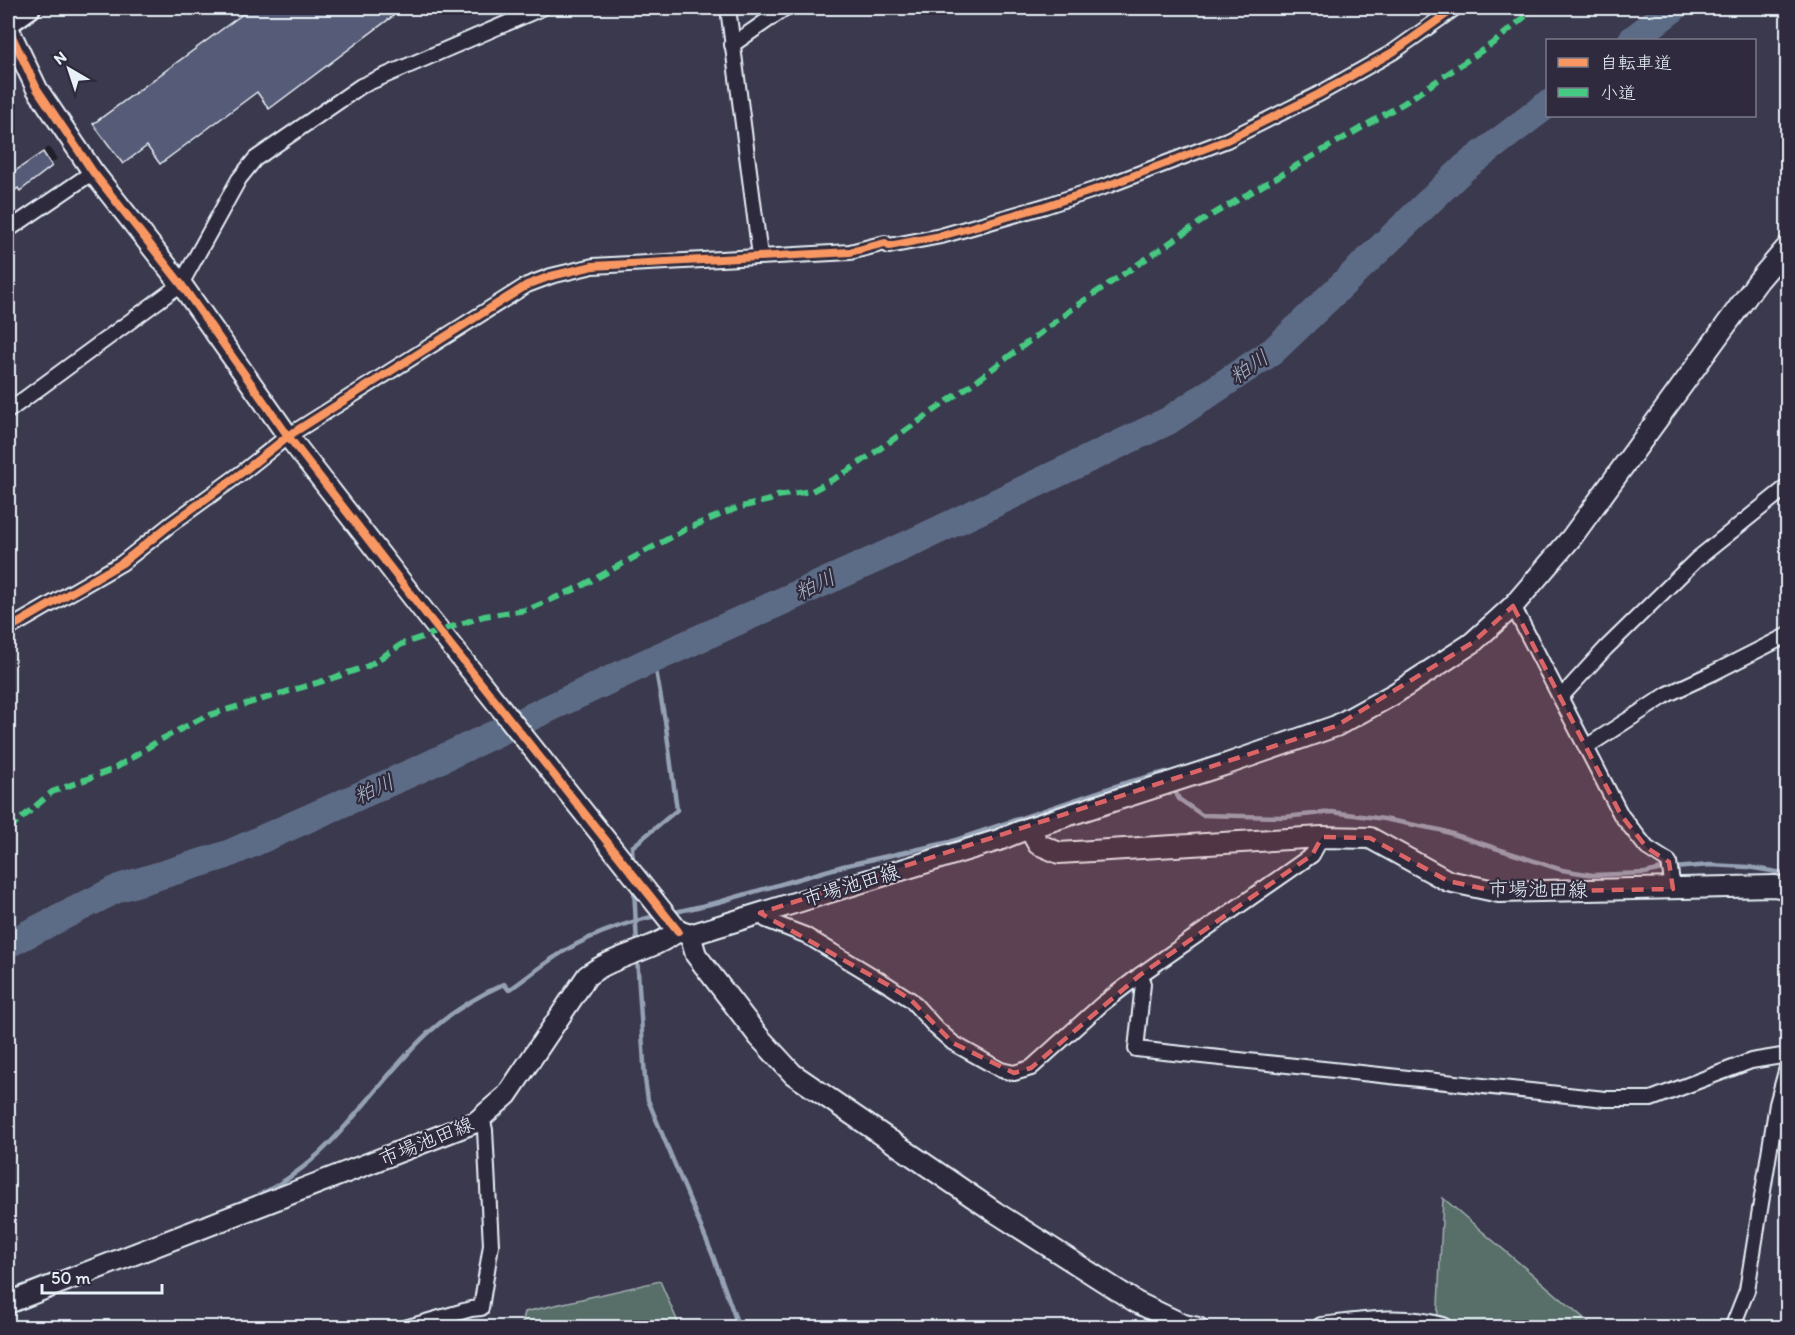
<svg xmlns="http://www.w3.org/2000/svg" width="1795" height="1335" font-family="Itim,'Klee One',sans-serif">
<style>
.green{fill:#596e68;stroke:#a0b0b0;stroke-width:1.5}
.shadow{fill:#0007}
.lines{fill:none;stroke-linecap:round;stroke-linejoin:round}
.stream{stroke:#95a1b4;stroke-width:4.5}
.river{stroke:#5d6c86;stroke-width:28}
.building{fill:#565b77;stroke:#e8f1f8;stroke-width:1.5}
.street-casing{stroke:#e8f1f8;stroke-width:18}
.secondary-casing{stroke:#e8f1f8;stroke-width:24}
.primary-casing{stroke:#e8f1f8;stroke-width:26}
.street{stroke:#2f2a3d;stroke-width:14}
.secondary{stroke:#2f2a3d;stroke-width:20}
.primary{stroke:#2f2a3d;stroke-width:21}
.quiet{stroke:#46c982;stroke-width:6;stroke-dasharray:12 6;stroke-linecap:butt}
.cycleway-casing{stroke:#2f2a3d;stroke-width:11}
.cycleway{stroke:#f99763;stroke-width:8}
.marked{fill:#db6466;fill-opacity:0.2;stroke:#db6466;stroke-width:4.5;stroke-dasharray:12 8;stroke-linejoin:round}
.labels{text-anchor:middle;stroke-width:4.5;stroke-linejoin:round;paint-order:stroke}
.street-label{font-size:20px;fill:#e8f1f8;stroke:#2f2a3d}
.water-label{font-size:21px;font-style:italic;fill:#a9b5c5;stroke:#2f2a3d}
</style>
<rect width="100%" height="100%" fill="#3b394e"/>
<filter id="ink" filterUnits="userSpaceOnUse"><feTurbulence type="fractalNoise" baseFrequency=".0167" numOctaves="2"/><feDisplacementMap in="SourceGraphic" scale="12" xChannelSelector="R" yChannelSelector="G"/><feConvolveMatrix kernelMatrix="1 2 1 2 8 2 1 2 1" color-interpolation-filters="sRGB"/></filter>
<g filter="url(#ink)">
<g class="green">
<polygon points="1443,1198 1592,1325 1600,1327 1437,1328"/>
<polygon points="660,1281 680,1327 521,1327 525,1312"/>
</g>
<g class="shadow">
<polygon points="203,8 225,8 207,13"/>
<polygon points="251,8 396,8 398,9 392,15 257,90 147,144 101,119"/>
<polygon points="49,147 57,159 8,194 8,176"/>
</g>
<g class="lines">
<g class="stream">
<polyline points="1173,787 1179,799 1202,815 1284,817 1332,812 1384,819 1440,830 1562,870 1593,875 1645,873 1662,869 1710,865 1748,867 1788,874"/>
<polyline points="633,864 632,847 677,810 666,727 654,659"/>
<polyline points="634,888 637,945"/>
<polyline points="671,913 719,902 843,866 950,842 1125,783 1166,772 1168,776"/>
<polyline points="637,956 645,1079 648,1100 713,1256 739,1328"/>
<path d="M251,1199c83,-37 114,-106 176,-165 22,-20 50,-38 77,-50l5,6c16,-11 30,-23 46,-33 31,-21 69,-34 105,-42"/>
<polyline points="8,1292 81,1264"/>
</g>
<g class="river">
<polyline points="1632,40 1674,8"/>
<polyline points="8,944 119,888 226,855 422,768 654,659 909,544 1168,421 1273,351 1464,168 1548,104"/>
</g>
</g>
<g class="building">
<polygon points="251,8 387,8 393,16 269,109 257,92 160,164 147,146 123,164 93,124"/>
<polygon points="43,152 52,166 20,191 18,188 8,196 8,176"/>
</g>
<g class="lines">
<defs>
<g id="street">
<polyline points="728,8 760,256"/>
<polyline points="732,45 785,8"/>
<polyline points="8,230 93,172"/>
<polyline points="8,411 181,284 239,179 255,159 361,86 542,8"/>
<polyline points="1513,606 1621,815 1647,848 1669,862 1673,889"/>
<polyline points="8,629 122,563 171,524 244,471 288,436 527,285 551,276 593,266 850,252 885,243 889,246 941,236 1045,206 1109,185 1227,140 1319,94 1393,52 1455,8"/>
<polyline points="1561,697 1606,648 1697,559 1788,486"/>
<polyline points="1586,747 1668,694 1713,673 1788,635"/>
<polyline points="760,913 766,920 805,935 888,985 911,1000 936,1028 953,1043 1001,1070 1014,1073 1031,1068 1102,1004 1140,975 1312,855 1322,837"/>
<polyline points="1140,975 1143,984 1136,1049 1605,1099 1651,1099 1751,1061 1788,1055"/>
<polyline points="405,1328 471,1309 481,1308 491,1245 485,1130 482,1118"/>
<polyline points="1732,1328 1747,1290 1777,1104 1788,1064"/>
</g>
<g id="secondary">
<polyline points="8,28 37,89 93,172 181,284 288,436 426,614 678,931"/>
<polyline points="1029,828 1227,764 1336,726 1394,694 1472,643 1513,606 1572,537 1758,281 1788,246"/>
<polyline points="690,935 696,955 759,1037 793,1074 995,1212 1136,1302 1184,1325 1198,1328"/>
<path d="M8,1303l468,-181 31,-27 80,-119c27,-21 63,-24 91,-45l12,4 309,-95 30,-12 9,16 21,9 263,-16 48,1 78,43 51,11 276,-6 13,3"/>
<path d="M1322,1328c40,-5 80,-12 120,0"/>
</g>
<polyline id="primary" points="8,23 29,8"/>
</defs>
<use href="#street" class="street-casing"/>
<use href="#secondary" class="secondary-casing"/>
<use href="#primary" class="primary-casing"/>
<use href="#street" class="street"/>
<use href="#secondary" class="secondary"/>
<use href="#primary" class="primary"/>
<polyline class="quiet" points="8,830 52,792 114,769 158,741 206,716 333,678 368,666 402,644 484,616 527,610 578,588 686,529 737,508 770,500 777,496 812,491 848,471 972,384 1079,304 1205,219 1404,103 1496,41 1535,8"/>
<defs>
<g id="cycleway">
<polyline points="8,28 37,89 93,172 181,284 288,436 426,614 678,931"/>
<polyline points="8,629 122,563 171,524 244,471 288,436 527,285 551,276 593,266 850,252 885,243 889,246 941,236 1045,206 1109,185 1227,140 1319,94 1393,52 1455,8"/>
</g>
</defs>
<use href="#cycleway" class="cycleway-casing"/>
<use href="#cycleway" class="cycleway"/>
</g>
</g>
<path class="marked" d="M1513,606l108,209 26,33 22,14 4,27 -174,3 -51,-11 -78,-43 -48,-1 -10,18 -172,120 -109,93 -17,5 -61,-30 -42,-43 -23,-15 -128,-72 576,-187 136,-83z"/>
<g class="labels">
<g class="street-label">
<text transform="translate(851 885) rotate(-17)" y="7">市場池田線</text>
<text transform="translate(1538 889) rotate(1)" y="7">市場池田線</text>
<text transform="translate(426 1141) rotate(-22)" y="7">市場池田線</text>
</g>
<g class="water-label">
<text transform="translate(1249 367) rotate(-34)" y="7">粕川</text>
<text transform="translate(815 585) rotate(-25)" y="7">粕川</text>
<text transform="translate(374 789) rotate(-24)" y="7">粕川</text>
</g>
</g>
<rect width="1795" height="1335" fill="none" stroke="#2f2a3d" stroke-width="30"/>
<rect x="15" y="15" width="1765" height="1305" fill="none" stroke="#e8f1f8" stroke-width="2" filter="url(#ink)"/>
<rect x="1546" y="39" width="210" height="78" fill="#2f2a3d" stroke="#797a88" stroke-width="1.5"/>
<rect x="1558" y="58" width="30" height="9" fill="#f99763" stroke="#797a88" stroke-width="1.5"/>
<text x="1600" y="69" font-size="18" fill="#e8f1f8">自転車道</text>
<rect x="1558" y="88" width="30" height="9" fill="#46c982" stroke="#797a88" stroke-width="1.5"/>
<text x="1600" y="99" font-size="18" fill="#e8f1f8">小道</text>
<g transform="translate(69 69) rotate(321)" stroke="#2f2a3d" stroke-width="4.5" paint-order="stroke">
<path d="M0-4.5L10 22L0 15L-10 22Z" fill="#e8f1f8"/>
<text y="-9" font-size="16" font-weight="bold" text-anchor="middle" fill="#e8f1f8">N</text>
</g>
<path d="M42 1284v9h120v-9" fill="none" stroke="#e8f1f8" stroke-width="3"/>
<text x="51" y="1284" font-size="18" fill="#e8f1f8" stroke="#2f2a3d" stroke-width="4.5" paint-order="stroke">50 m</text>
</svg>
